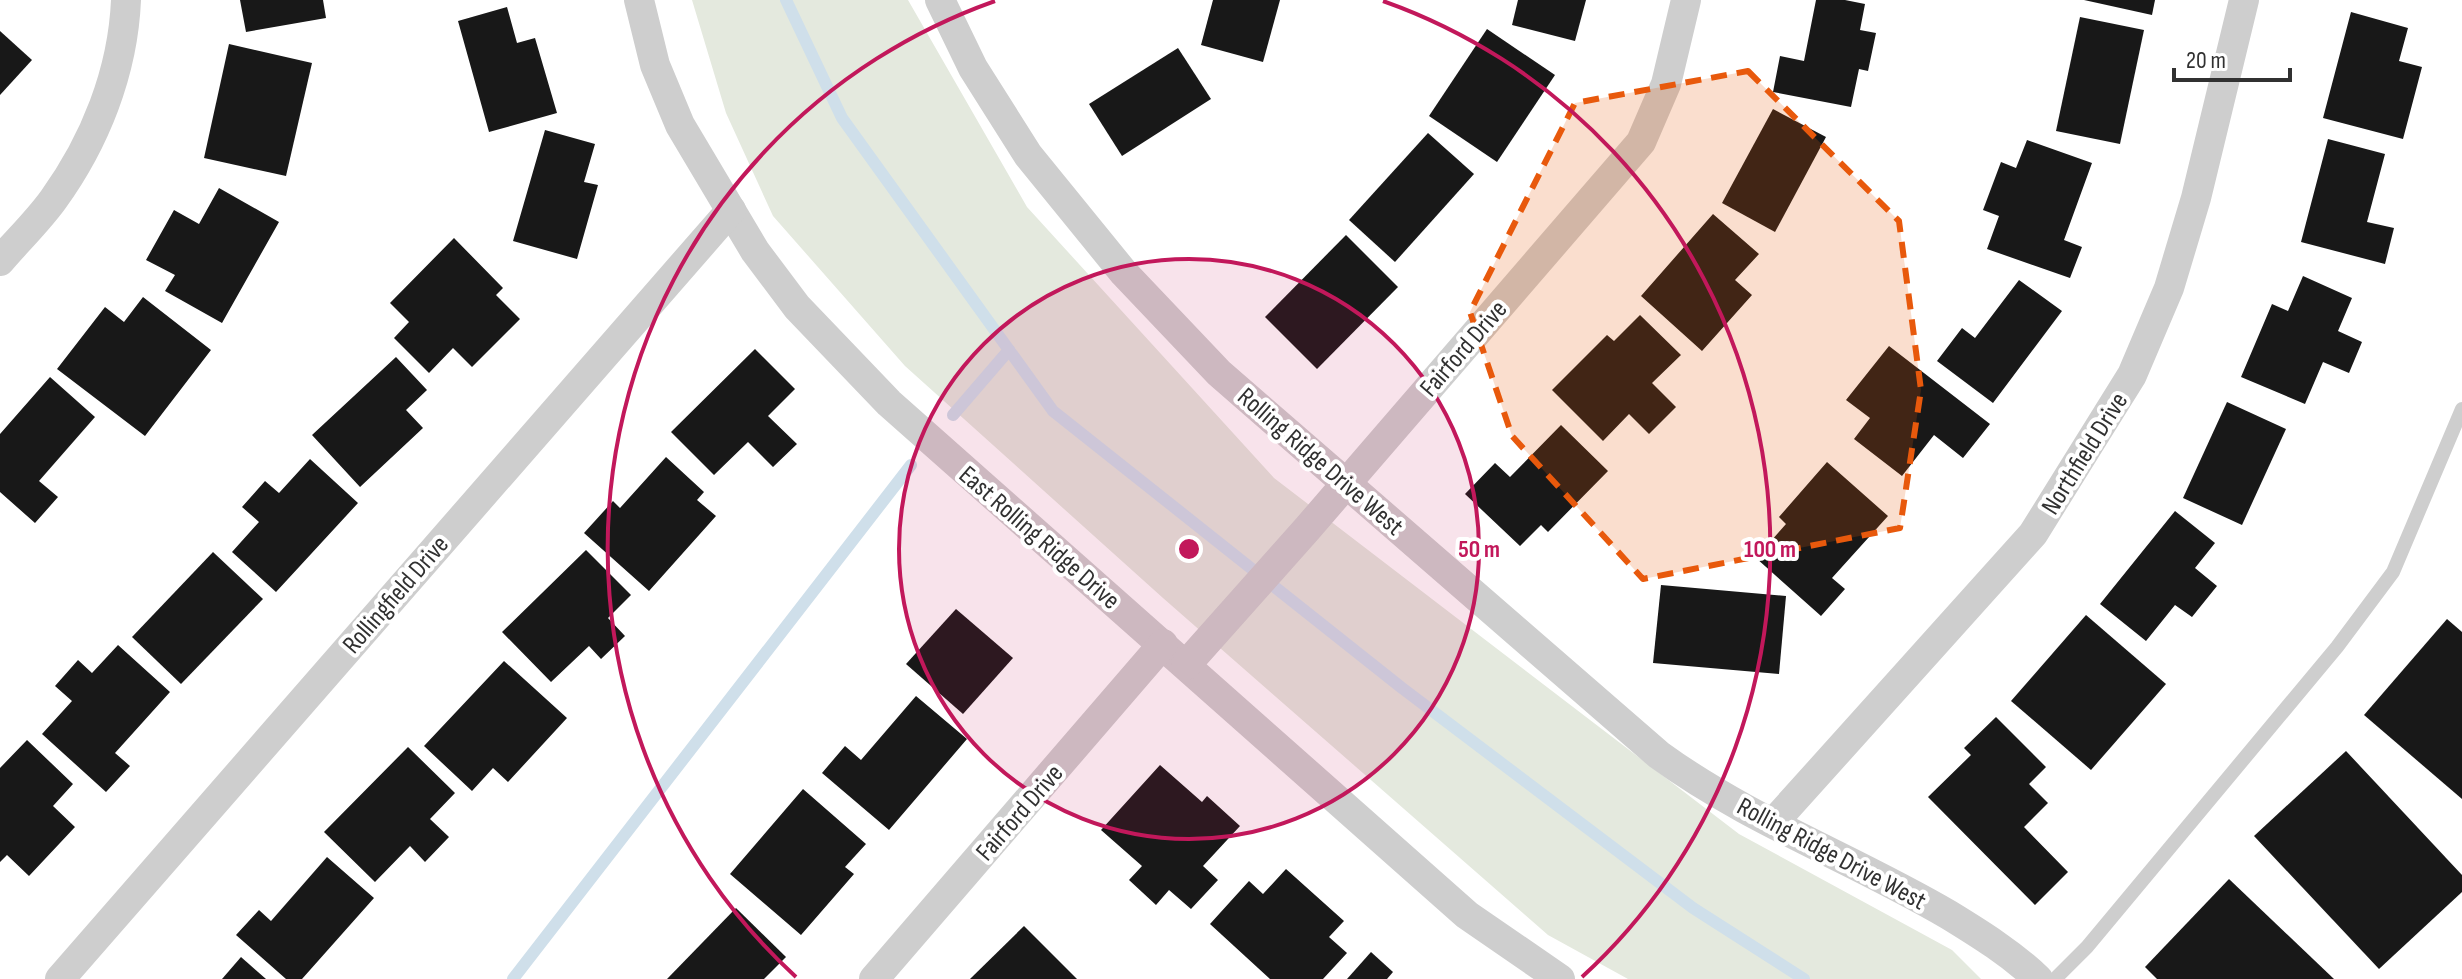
<svg xmlns="http://www.w3.org/2000/svg" width="2462" height="979" font-family="'Sofia Sans Condensed',sans-serif">
<style>
.green{fill:#e4e9de}
.lines{fill:none;stroke-linecap:round;stroke-linejoin:round}
.stream{stroke:#cfdfea;stroke-width:12}
.building{fill:#181818}
.lane{stroke:#cecece;stroke-width:14}
.street{stroke:#cecece;stroke-width:30}
.marked{fill:#e8590c;fill-opacity:0.2;stroke:#e8590c;stroke-width:6;stroke-dasharray:16 10;stroke-linejoin:round}
.ring{fill:none;stroke:#c2185b;stroke-width:4}
.labels{text-anchor:middle;stroke-width:8;stroke-linejoin:round;paint-order:stroke}
.street-label{font-size:26px;fill:#313131;stroke:#fff}
.centre{fill:#c2185b;stroke:#fff;stroke-width:4}
.ring-label{font-size:24px;text-anchor:middle;font-weight:bold;fill:#c2185b;stroke:#fff;stroke-width:8;stroke-linejoin:round;paint-order:stroke}
</style>
<rect width="100%" height="100%" fill="#fff"/>
<polygon class="green" points="692,0 908,0 1027,207 1274,478 1739,834 1952,950 1981,979 1628,979 1548,935 1163,598 905,366 773,216 726,113"/>
<g class="lines">
<g class="stream">
<polyline points="786,0 842,118 1053,411 1402,688 1693,908 1804,979"/>
<polyline points="953,415 1009,350"/>
<polyline points="513,979 911,465"/>
</g>
</g>
<g class="building">
<polygon points="240,0 323,0 326,18 246,32"/>
<polygon points="1213,0 1280,0 1263,62 1201,45"/>
<polygon points="1518,0 1586,0 1575,41 1512,25"/>
<polygon points="1816,0 1845,0 1865,4 1860,30 1876,33 1868,71 1859,69 1851,107 1773,92 1780,56 1804,61"/>
<polygon points="2084,0 2155,0 2152,15"/>
<polygon points="507,7 517,43 535,38 557,113 489,132 458,21"/>
<polygon points="2351,12 2408,28 2399,61 2422,67 2403,139 2323,118"/>
<polygon points="2080,17 2144,30 2120,144 2056,131"/>
<polygon points="1487,29 1555,75 1497,162 1429,116"/>
<polygon points="0,31 32,60 0,95"/>
<polygon points="229,44 312,63 286,176 204,158"/>
<polygon points="1178,48 1211,99 1122,156 1089,104"/>
<polygon points="1773,109 1826,137 1775,232 1722,203"/>
<polygon points="545,130 595,144 584,182 598,185 577,259 513,241"/>
<polygon points="1428,133 1474,174 1395,262 1349,220"/>
<polygon points="2328,139 2385,154 2367,222 2394,228 2385,264 2301,242"/>
<polygon points="2027,140 2092,163 2064,240 2082,247 2070,278 1987,249 1999,216 1983,210 2001,162 2016,168"/>
<polygon points="219,188 279,222 222,323 165,291 175,275 146,260 174,210 199,224"/>
<polygon points="1713,214 1759,254 1735,280 1752,295 1702,351 1641,296"/>
<polygon points="1346,235 1398,287 1317,369 1265,317"/>
<polygon points="454,238 503,288 496,295 520,319 472,367 453,348 429,373 394,338 409,322 390,303"/>
<polygon points="2303,276 2352,298 2338,331 2362,342 2349,373 2323,362 2305,404 2241,377 2272,304 2288,311"/>
<polygon points="2019,280 2062,311 1993,403 1937,361 1962,328 1975,338"/>
<polygon points="143,297 211,350 145,436 57,369 105,307 124,322"/>
<polygon points="1640,315 1681,355 1652,383 1676,407 1649,434 1629,414 1603,441 1552,390 1607,335 1614,341"/>
<polygon points="1889,346 1990,424 1963,458 1934,435 1902,476 1854,439 1870,418 1846,400"/>
<polygon points="755,349 795,389 768,416 797,444 773,467 748,442 714,475 671,432"/>
<polygon points="396,357 427,390 406,410 423,428 360,487 312,435"/>
<polygon points="50,377 95,417 39,481 58,497 35,523 0,492 0,434"/>
<polygon points="2227,402 2286,429 2242,525 2183,498"/>
<polygon points="1561,425 1608,471 1548,532 1541,525 1520,546 1465,494 1495,463 1510,477"/>
<polygon points="666,457 704,492 697,500 716,516 649,591 584,533 613,501 620,508"/>
<polygon points="310,459 358,503 276,592 232,552 259,522 242,507 265,481 279,493"/>
<polygon points="1827,462 1888,516 1832,578 1845,589 1821,616 1756,558 1786,524 1779,517"/>
<polygon points="2175,511 2215,543 2195,568 2217,586 2192,617 2175,605 2146,641 2100,604"/>
<polygon points="586,550 631,595 608,618 625,636 601,659 589,646 551,682 502,632"/>
<polygon points="213,552 263,599 181,684 132,637"/>
<polygon points="1661,585 1786,596 1779,674 1653,663"/>
<polygon points="956,609 1013,658 963,714 906,664"/>
<polygon points="2086,615 2166,684 2091,770 2011,701"/>
<polygon points="2447,619 2462,632 2462,799 2364,715"/>
<polygon points="118,645 170,692 115,753 130,766 106,792 42,734 72,701 55,686 78,660 92,673"/>
<polygon points="504,661 567,718 508,782 493,768 472,791 424,746"/>
<polygon points="916,696 967,739 889,830 822,773 845,746 861,760"/>
<polygon points="1996,717 2046,767 2029,784 2048,803 2024,827 2068,872 2035,905 1928,797 1971,755 1964,748"/>
<polygon points="27,740 73,784 53,806 75,827 29,876 7,855 0,862 0,768"/>
<polygon points="408,747 455,793 430,819 449,837 425,862 410,846 375,882 324,832"/>
<polygon points="2346,751 2462,875 2462,892 2379,969 2254,836"/>
<polygon points="1160,765 1202,802 1207,796 1240,826 1203,866 1218,880 1191,909 1169,890 1156,905 1129,880 1142,866 1101,830"/>
<polygon points="803,789 866,844 845,867 854,874 801,935 730,874"/>
<polygon points="327,857 374,898 302,979 286,979 236,935 259,910 271,921"/>
<polygon points="1286,869 1344,921 1329,937 1347,953 1323,979 1270,979 1210,924 1249,881 1263,894"/>
<polygon points="2229,879 2334,979 2157,979 2145,967"/>
<polygon points="736,908 786,957 764,979 667,979"/>
<polygon points="1024,926 1077,979 970,979"/>
<polygon points="1371,952 1393,972 1387,979 1347,979"/>
<polygon points="241,957 266,979 222,979"/>
</g>
<g class="lines">
<polyline class="lane" points="2055,979 2087,947 2337,647 2393,572 2462,409"/>
<g class="street">
<polyline points="639,0 655,65 680,125 755,251 797,307 889,403 1467,915 1560,979"/>
<path d="M940,0l33,68 55,87 96,118 95,100 440,382c89,65 195,104 290,160 31,19 63,39 89,64"/>
<path d="M0,261c17,-20 37,-39 53,-61 42,-58 70,-128 73,-200"/>
<polyline points="1186,665 1307,529 1641,142 1666,84 1686,0"/>
<polyline points="1774,822 2033,534 2132,375 2169,288 2196,198 2244,0"/>
<polyline points="60,979 731,210"/>
<polyline points="874,979 1163,644"/>
</g>
</g>
<path class="marked" d="M1748,71l151,150 22,169 -21,138 -257,51 -131,-143 -42,-124 105,-209z"/>
<circle cx="1189" cy="549" r="290" fill="#c2185b" fill-opacity=".12"/>
<g class="ring">
<circle cx="1189" cy="549" r="290"/>
<path d="M796 977A581 581 0 0 1 995 1M1383 1A581 581 0 0 1 1582 977"/>
</g>
<g class="labels">
<g class="street-label">
<text transform="translate(1463 348) rotate(-49)" y="9">Fairford Drive</text>
<text transform="translate(2084 453) rotate(-58)" y="9">Northfield Drive</text>
<text transform="translate(1321 461) rotate(41)" y="9">Rolling Ridge Drive West</text>
<text transform="translate(1040 537) rotate(41)" y="9">East Rolling Ridge Drive</text>
<text transform="translate(395 594) rotate(-49)" y="9">Rollingfield Drive</text>
<text transform="translate(1019 812) rotate(-49)" y="9">Fairford Drive</text>
<text transform="translate(1832 853) rotate(28)" y="9">Rolling Ridge Drive West</text>
</g>
</g>
<circle cx="1189" cy="549" r="12" class="centre"/>
<g class="ring-label">
<text x="1479" y="557">50 m</text>
<text x="1770" y="557">100 m</text>
</g>
<path d="M2174 68v12h116v-12" fill="none" stroke="#313131" stroke-width="4"/>
<text x="2186" y="68" font-size="24" fill="#313131" stroke="#ffffff" stroke-width="6" paint-order="stroke">20 m</text>
</svg>
